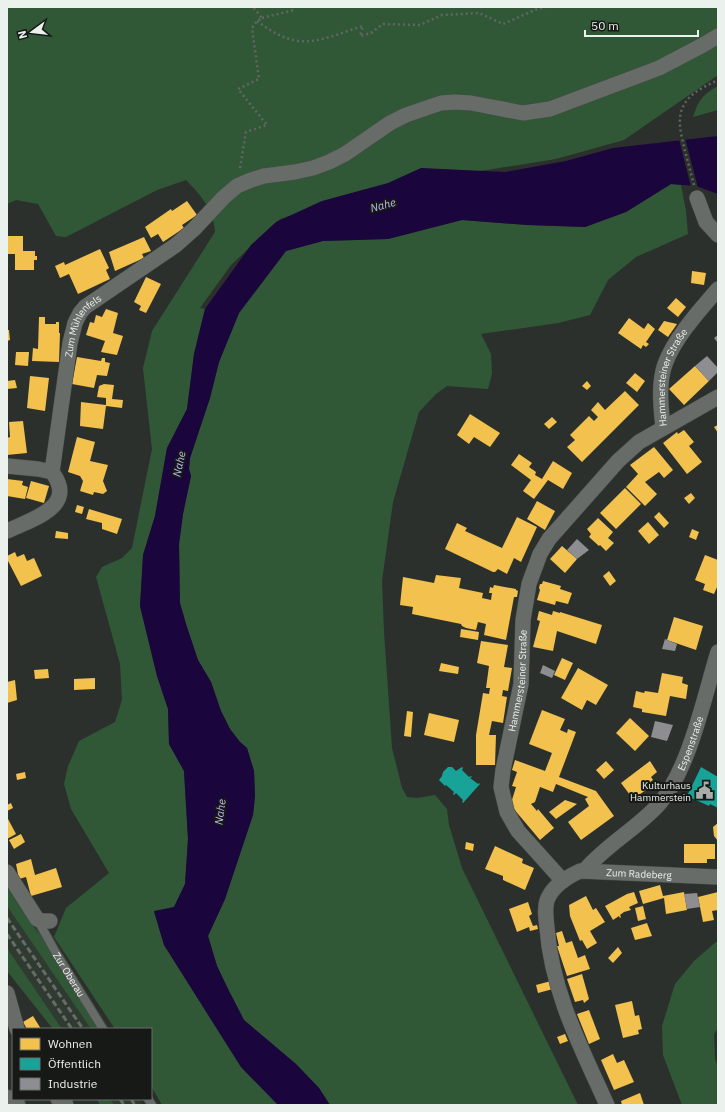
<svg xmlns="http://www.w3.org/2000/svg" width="725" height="1112" font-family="'IBM Plex Sans',sans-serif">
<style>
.built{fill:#2f3b30}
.green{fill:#315836}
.water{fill:#1a053d}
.pier{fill:#2c302c}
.homes{fill:#f2c14e}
.public{fill:#17a398}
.industry{fill:#8d8d92}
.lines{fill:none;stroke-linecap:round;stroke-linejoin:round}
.lane-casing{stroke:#484c49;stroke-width:10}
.street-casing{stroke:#484c49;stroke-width:16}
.secondary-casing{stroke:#484c49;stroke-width:24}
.path{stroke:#626662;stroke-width:2.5;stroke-dasharray:2 3;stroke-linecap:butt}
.lane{stroke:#686c68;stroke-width:8}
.street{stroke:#686c68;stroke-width:15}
.secondary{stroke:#686c68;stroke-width:22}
.rail{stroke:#686c68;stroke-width:3;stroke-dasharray:6 3;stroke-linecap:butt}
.labels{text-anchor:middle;stroke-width:4;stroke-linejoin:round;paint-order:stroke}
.street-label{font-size:10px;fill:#ebf1ec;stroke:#161916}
.poi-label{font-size:10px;fill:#ebf1ec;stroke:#161916;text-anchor:end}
.water-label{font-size:11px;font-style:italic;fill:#c0b9f3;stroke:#161916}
</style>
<rect width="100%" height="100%" fill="#2c302c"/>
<g class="built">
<polygon points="7,906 91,1029 62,1029 7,948"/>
<polygon points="110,1099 139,1099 143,1105 114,1105"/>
</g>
<g class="green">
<path d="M7,7h711v68l-94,65 -68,19 -176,28 -100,32 -49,46 -31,43 5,1 -11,45 -7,55 -20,39 -12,68 -12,39 -3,51 17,70 11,33 1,35 15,27 4,68 -3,45 -11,23 -20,5 10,33 77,122 37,38h-116l-11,-19v-57h-36l-61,-92 12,-29 43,-35 -38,-64 -7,-25 4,-18 11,-25 36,-19 7,-22 -2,-36 -24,-87 6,-10 20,-9 10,-10 20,-99 -9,-81 9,-37 63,-99c-1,-21 -14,-37 -29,-52l-29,10 -91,47 -10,-1 -18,-32 -22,-4 -9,4z"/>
<path d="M718,86v24l-25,7c5,-16 10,-23 25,-31z"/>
<polygon points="671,184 681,185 686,211 688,234 636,257 608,280 590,315 558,323 481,334 491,354 492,374 488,389 447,386 436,394 419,412 393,502 382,581 384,632 392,748 402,788 407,797 417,798 435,795 447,809 449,825 462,868 578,1105 330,1105 319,1088 296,1064 244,1020 228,989 217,966 208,936 225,899 253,815 255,796 254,771 247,748 240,742 230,729 221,711 211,682 198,660 186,624 180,603 179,544 183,514 191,476 189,469 190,458 210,398 219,362 239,313 286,251 323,241 388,239 462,220 527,225 585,227 626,212"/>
<polygon points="7,887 29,921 39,933 98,1029 91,1029 7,906"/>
<polygon points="716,942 718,942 718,1028 714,1034 715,1059 718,1067 718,1105 682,1105 663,1055 662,1026 675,984 694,961"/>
<polygon points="7,948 62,1029 53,1029 7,971"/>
<polygon points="97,1099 110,1099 114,1105 100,1105"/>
</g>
<polygon class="water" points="718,136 718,194 696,186 671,184 626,212 585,227 527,225 462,220 388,239 323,241 286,251 239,313 219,362 210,398 190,458 189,469 191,476 183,514 179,544 180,603 186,624 198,660 211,682 221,711 230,729 240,742 247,748 254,771 255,796 253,815 225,899 208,936 217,966 228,989 244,1020 296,1064 319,1088 330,1105 278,1105 241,1067 164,945 154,911 174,907 185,884 188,839 184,771 169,744 168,709 157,676 140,606 143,555 155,516 167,448 187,409 194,354 205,309 251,245 276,222 322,201 388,183 421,168 505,172 566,161 613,148"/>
<polygon class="pier" points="685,138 698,188 691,187 679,139"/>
<g class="homes">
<polygon points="187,201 197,215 182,225 184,228 163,242 158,234 151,238 145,227 171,209 172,211"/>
<polygon points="7,236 23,236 23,251 35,251 35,256 37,256 37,260 34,260 34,270 15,270 15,254 7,254"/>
<polygon points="144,237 151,251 142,254 144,258 115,271 109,252"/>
<polygon points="100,249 109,268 106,270 110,279 78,294 69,274 60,278 55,266 64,262 65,265"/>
<polygon points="692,271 706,273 704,285 691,283"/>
<polygon points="146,277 161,284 146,313 139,310 141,306 134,302"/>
<polygon points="676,298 686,307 678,317 667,308"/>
<polygon points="106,309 118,313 113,333 123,336 117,355 101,352 105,341 86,335 90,322 94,323 96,315 102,317"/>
<polygon points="39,317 45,317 45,324 56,324 56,322 59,322 59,333 60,333 59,362 32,361 33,348 38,349"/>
<polygon points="629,318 644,329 648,323 655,329 646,342 649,344 646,347 643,345 641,349 618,333"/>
<polygon points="664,321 677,324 668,337 658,330"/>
<polygon points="7,330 9,330 10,340 7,341"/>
<polygon points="16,352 29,352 28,366 15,365"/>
<polygon points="77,357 101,361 102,358 105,358 105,362 110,363 107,376 97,375 94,388 72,384"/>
<polygon points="695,366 709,381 684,405 669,389"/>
<polygon points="635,373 645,381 637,392 626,383"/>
<polygon points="30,376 49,378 45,411 27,408"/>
<polygon points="15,380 17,388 7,389 7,381"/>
<polygon points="587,381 591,386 587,390 582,386"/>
<polygon points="104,384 114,385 112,399 123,400 122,408 106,406 103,429 80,426 81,402 106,405 106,398 97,397 99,386"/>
<polygon points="625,391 639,405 582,462 567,447 575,440 570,435 589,416 594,421 598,417 591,410 598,402 605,410"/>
<polygon points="470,414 500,433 490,447 474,437 469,444 457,435"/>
<polygon points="552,417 557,422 549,429 544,424"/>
<polygon points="23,421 27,453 7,455 7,438 10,437 9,422"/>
<polygon points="718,425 718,433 714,427"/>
<polygon points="684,430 694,442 689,446 702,462 687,474 663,443 677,432 678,434"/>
<polygon points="77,437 95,442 90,461 108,465 103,481 107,491 103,494 94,492 93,495 80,491 83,481 80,476 68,472"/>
<polygon points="654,447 673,470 664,478 659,472 645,482 657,494 645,506 626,487 638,474 630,465"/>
<polygon points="519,454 532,463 529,467 536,472 535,475 542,479 553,461 572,473 563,489 548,480 534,499 523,491 531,480 511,465"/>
<polygon points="7,479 23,481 22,485 28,487 25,499 7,496"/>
<polygon points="31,481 49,486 44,503 26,498"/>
<polygon points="625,488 641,504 616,529 600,513"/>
<polygon points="691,493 695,498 689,504 684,498"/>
<polygon points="537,501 555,511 545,530 527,519"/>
<polygon points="77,505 84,507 82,514 75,512"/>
<polygon points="89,509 122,519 117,534 102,529 102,523 86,519"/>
<polygon points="659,512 669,523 664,528 654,517"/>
<polygon points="517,517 537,527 521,562 514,558 507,574 498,569 495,572 493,572 445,549 457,523 467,528 465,531 502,548"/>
<polygon points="598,518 613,532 608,538 614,543 606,551 600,545 599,546 589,537 591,534 587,529"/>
<polygon points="648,522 659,535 649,544 638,531"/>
<polygon points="692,529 699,532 696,540 689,537"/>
<polygon points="56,531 68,533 68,539 55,538"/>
<polygon points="562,546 577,559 565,573 550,559"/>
<polygon points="15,552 17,557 24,554 27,561 34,558 42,576 21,586 7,559 7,556"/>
<polygon points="705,555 718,560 718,585 714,594 703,590 705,584 695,580"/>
<polygon points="609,571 616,581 610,586 603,576"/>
<polygon points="436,575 461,578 459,588 483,593 482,598 491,600 492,593 489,593 490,587 493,588 494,585 516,589 516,590 518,591 517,597 514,597 506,640 484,635 486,624 478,622 476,630 466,628 462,626 461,624 412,614 413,607 400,605 403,577 434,583"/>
<polygon points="543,581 561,586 560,589 572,593 568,604 556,601 555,605 537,600 540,590 539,588 540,584 542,584"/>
<polygon points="539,611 552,615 553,611 560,613 560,612 602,625 596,644 557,631 553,651 533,647 540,621 537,620"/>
<polygon points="674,617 703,626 696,650 667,640"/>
<polygon points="461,629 479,632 478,640 460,637"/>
<polygon points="481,641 508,645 504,667 512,668 508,691 503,690 502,696 507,697 503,723 492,721 489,735 496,735 495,765 476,765 476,735 483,693 489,694 490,688 486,688 489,666 477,663"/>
<polygon points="562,658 573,663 565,680 554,675"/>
<polygon points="441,663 459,667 458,674 439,671"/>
<polygon points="578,668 608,685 596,705 587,700 582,710 561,698"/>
<polygon points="48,669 49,678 35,679 34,670"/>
<polygon points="662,673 683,677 682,683 688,685 686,699 670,696 666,716 642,712 642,709 633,707 636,691 644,693 645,691 658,693"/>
<polygon points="95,678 95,689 74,690 74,679"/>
<polygon points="15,680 17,700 7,703 7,682"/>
<polygon points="542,710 565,719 560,730 567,733 568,729 576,732 559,777 596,791 614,816 581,840 568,822 589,806 585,799 588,797 556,784 553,792 540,787 535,802 531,804 537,811 538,809 554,828 540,840 513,808 511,803 516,787 512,786 517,772 512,770 515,760 545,771 552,753 529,744"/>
<polygon points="407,711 413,712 411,737 404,736"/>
<polygon points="429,713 459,720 454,742 424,735"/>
<polygon points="630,718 649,736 635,751 616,733"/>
<polygon points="606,761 614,770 604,779 596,770"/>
<polygon points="650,761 657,772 651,777 653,780 647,784 648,786 646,790 633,799 621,783"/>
<polygon points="25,772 26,778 17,780 16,774"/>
<polygon points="565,800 577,804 556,819 549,812"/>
<polygon points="11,803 13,808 7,811 7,805"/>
<polygon points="7,817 16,834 7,839"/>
<polygon points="718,823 718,841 714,836 713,827"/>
<polygon points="21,834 25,842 14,849 9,840"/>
<polygon points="466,842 474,844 473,851 465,849"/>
<polygon points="684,844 715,844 715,859 707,859 707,863 684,863"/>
<polygon points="495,846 523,859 522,863 534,868 525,890 503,880 503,876 485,869"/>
<polygon points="31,859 35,875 56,868 62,887 31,896 26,877 19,879 16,864"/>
<polygon points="660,885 663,896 684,892 687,910 666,914 664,898 643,904 639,891"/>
<polygon points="634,892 638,903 629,907 631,910 624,912 620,915 621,917 620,918 619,916 613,920 605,906 627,894"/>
<polygon points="718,892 718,910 712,911 714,920 703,922 698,897"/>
<polygon points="586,896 593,910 596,908 605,922 590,931 597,943 587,949 582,940 580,941 570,916 569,905"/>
<polygon points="528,902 532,914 529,916 533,926 537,925 538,929 530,931 529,927 517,932 509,909"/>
<polygon points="643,906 646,919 638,921 635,908"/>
<polygon points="647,923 652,936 635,940 631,928"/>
<polygon points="562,931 566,943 572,941 578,958 585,955 590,969 567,976 557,946 559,946 556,933"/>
<polygon points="618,947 622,953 613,963 608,958"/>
<polygon points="582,974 589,999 584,1003 583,1000 575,1002 567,979"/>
<polygon points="551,981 553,989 538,993 536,985"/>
<polygon points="632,1001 635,1016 639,1015 642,1029 638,1030 639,1034 623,1038 615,1005"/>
<polygon points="589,1010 600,1039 589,1044 577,1014"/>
<polygon points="33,1016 41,1029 27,1029 23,1022"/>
<polygon points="565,1034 568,1041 560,1044 557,1037"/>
<polygon points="613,1054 617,1063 624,1060 634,1082 614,1090 601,1060"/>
<polygon points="640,1093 644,1105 622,1105 621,1101"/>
</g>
<g class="public">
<polygon points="448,767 452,767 456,771 462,767 463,768 462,770 469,777 471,776 472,777 470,778 478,784 479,783 480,784 463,803 462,802 463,800 456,793 454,795 453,794 454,792 446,785 445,786 439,780 442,776 443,772"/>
<polygon points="701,767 718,777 718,808 710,804 709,806 687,796"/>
</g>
<g class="industry">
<polygon points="718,335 718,343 714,338"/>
<polygon points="707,356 718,368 718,372 709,381 695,366"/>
<polygon points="577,539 589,550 577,559 567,550"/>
<polygon points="665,639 677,644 675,651 662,649"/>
<polygon points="543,665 555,671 552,678 540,673"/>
<polygon points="655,721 673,725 667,741 651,737"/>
<polygon points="697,893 700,907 687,909 684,894"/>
</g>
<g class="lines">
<defs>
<g id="lane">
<path id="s1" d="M37,919l19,34 47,76"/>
<polyline points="148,1099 152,1105"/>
</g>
<g id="street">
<polyline points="697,198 706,222 718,235"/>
<path id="s2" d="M663,428c-2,-21 -5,-44 2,-64 10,-27 35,-54 53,-75"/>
<path d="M7,466l31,3 14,3c26,35 -20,47 -45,59"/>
<path id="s3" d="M52,472l18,-129 5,-20 5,-10 5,-6 91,-62 18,-16 30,-32 13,-11 14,-6 13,-4 31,-4 18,-4 16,-6 16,-8 45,-31 16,-8 35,-12 14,-1 16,1 52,10 27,-4 109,-41 44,-23 15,-9"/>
<path id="s4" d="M585,870c22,-26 53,-42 75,-67 30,-36 44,-106 58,-151"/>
<polyline points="7,872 37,919 42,921 50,921"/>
<path id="s5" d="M563,881l-45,-50 -11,-19 -6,-25 2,-17 18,-86 2,-64 6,-36 11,-30 9,-15 69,-78 21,-19 79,-45"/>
<polyline points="7,993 17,1029"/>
<polyline points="58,1099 66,1105"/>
<path id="s6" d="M607,1105c-26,-58 -55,-112 -60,-177 -1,-9 -3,-22 1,-30 6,-13 19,-21 32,-27l138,6"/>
</g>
<polyline id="secondary" points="7,1101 14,1105"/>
</defs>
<use href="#lane" class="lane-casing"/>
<use href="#street" class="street-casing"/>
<use href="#secondary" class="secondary-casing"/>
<g class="path">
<polyline points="262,18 294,10 293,7"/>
<path d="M257,21c12,9 26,18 42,20 21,2 44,-9 64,-15l-3,10 11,-3 12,-9 37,1 22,-10 37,-2 24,11 34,-15 9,-2"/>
<polyline points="240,168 246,132 267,125 238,89 259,79 252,28 257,21 262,18 253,7"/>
<path d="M694,185c-3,-11 -6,-23 -9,-34 -4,-18 -11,-37 4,-53 7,-8 19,-13 29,-18"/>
</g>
<use href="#lane" class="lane"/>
<use href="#street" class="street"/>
<use href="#secondary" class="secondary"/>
<g class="rail">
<polyline points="7,918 83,1029"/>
<polyline points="7,934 72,1029"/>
<polyline points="120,1099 124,1105"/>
<polyline points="131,1099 135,1105"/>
</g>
</g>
<defs>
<symbol id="civic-bare" viewBox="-9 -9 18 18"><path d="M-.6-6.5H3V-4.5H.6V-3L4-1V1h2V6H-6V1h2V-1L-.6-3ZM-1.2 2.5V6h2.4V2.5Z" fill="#a8ada9" stroke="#161916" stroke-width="2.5" paint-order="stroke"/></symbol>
</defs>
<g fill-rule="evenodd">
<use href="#civic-bare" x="692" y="778" width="25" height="25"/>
</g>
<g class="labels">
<g class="street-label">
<text dy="4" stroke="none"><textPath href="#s3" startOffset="152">Zum Mühlenfels</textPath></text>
<text dy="4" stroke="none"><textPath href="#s2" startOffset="53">Hammersteiner Straße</textPath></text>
<text dy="4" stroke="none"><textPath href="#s5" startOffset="223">Hammersteiner Straße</textPath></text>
<text dy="4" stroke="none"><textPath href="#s4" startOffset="168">Espenstraße</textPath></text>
<text dy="4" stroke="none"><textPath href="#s6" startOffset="320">Zum Radeberg</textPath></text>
<text dy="4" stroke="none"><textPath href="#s1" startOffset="64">Zur Oberau</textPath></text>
</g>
<g class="poi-label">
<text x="691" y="789">Kulturhaus<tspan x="691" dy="12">Hammerstein</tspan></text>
</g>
<g class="water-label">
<text transform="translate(383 205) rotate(-15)" y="4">Nahe</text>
<text transform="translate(179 464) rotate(-78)" y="4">Nahe</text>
<text transform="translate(220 812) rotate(-82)" y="4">Nahe</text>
</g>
</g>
<rect width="725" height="1112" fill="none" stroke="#ebf1ec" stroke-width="16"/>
<rect x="12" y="1028" width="140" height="72" fill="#161916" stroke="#6b6f6c"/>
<rect x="20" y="1038" width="20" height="12" fill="#f2c14e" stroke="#6b6f6c"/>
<text x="48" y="1048" font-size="12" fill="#ebf1ec">Wohnen</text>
<rect x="20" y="1058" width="20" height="12" fill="#17a398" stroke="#6b6f6c"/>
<text x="48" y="1068" font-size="12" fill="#ebf1ec">Öffentlich</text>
<rect x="20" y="1078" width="20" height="12" fill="#8d8d92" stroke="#6b6f6c"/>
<text x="48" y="1088" font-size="12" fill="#ebf1ec">Industrie</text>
<g transform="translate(32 32) rotate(255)" stroke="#161916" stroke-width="3" paint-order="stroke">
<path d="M0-3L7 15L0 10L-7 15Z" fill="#ebf1ec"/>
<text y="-6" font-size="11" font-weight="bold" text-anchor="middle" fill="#ebf1ec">N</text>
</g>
<path d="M585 30v6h113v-6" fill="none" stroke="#ebf1ec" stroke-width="2"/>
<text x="591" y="30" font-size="12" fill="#ebf1ec" stroke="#161916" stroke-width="3" paint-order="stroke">50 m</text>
</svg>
